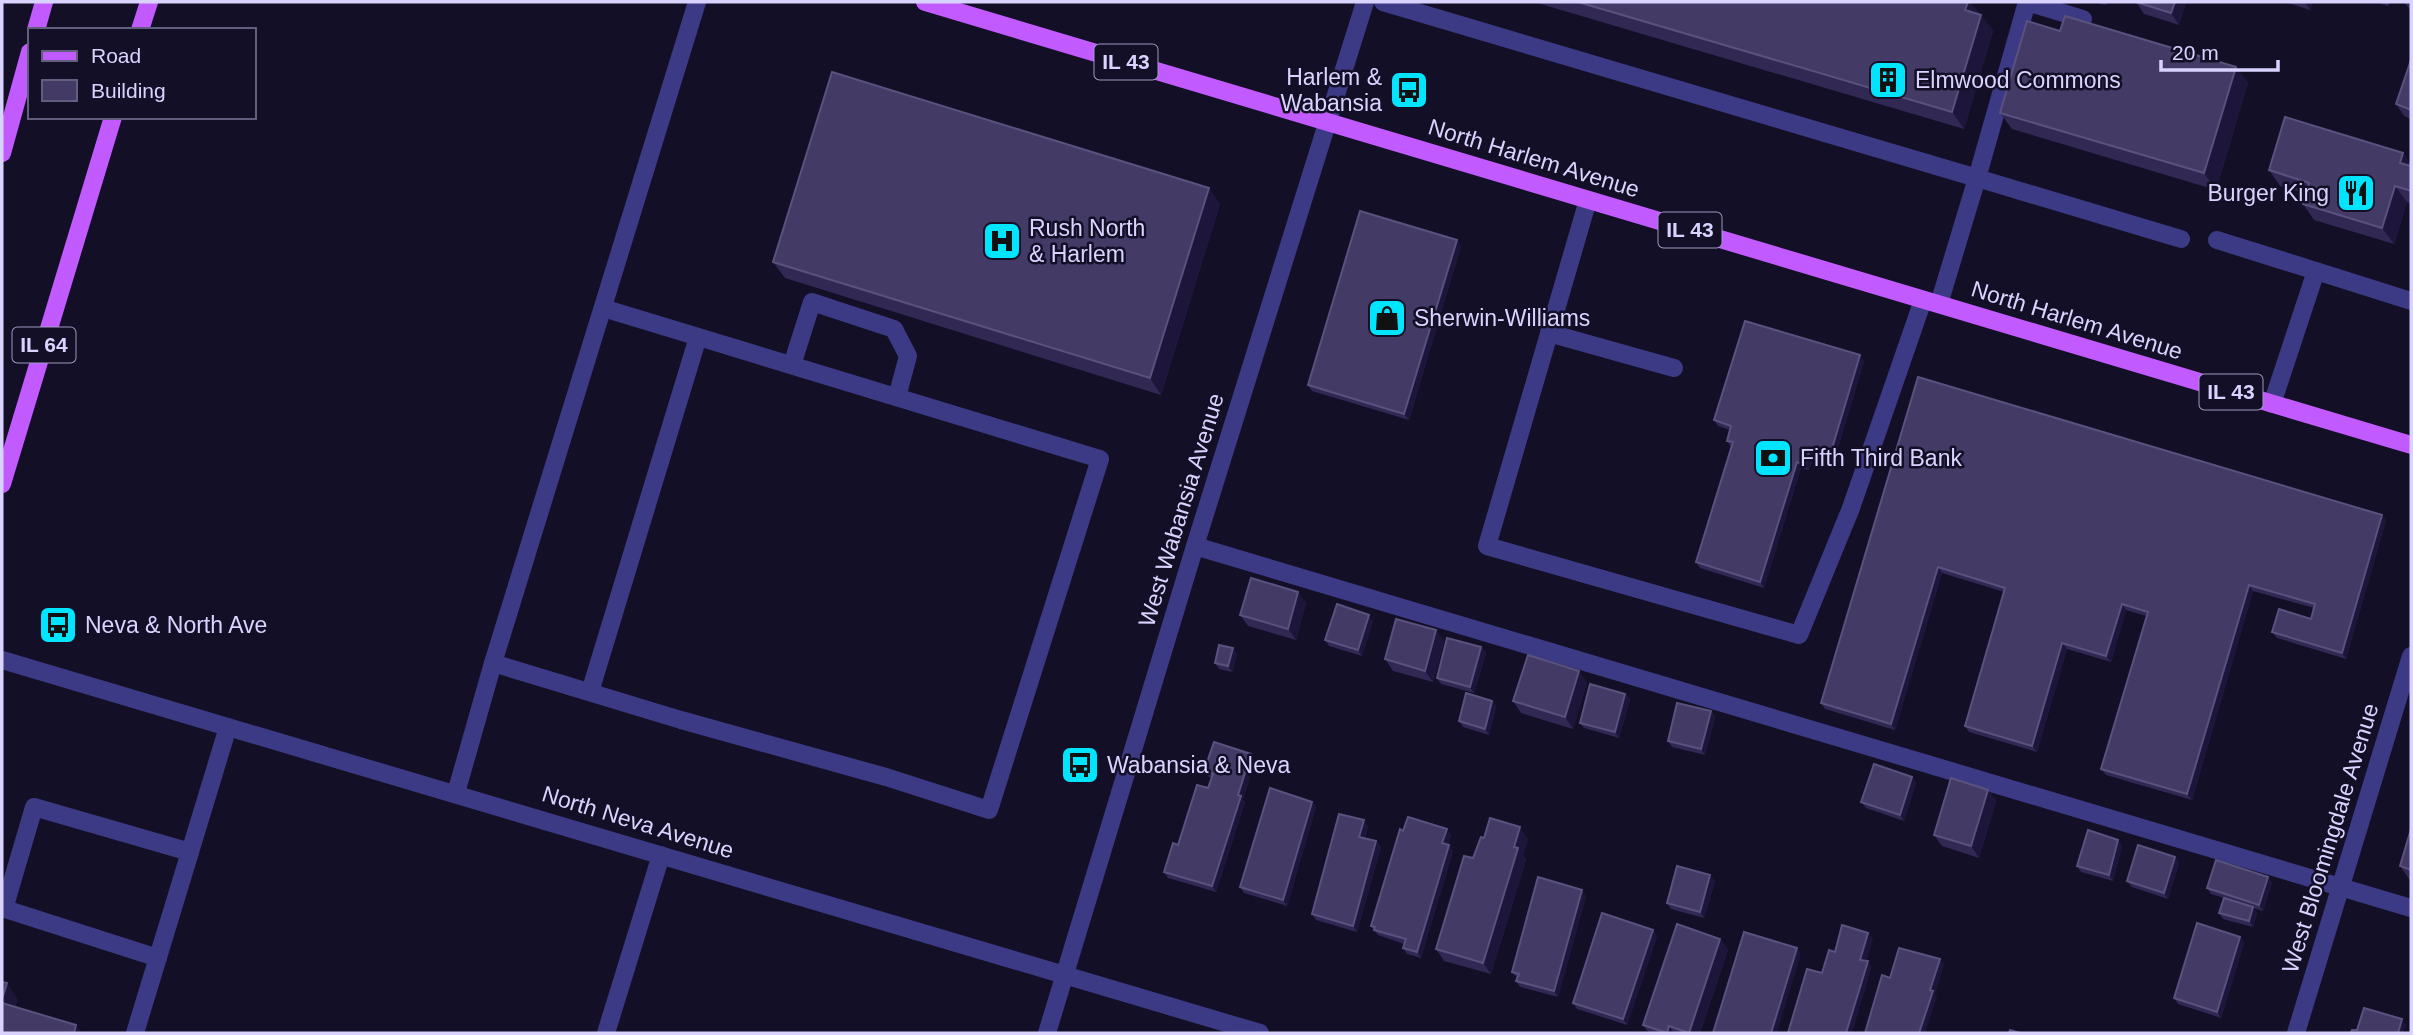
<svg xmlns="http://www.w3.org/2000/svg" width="2413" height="1035" font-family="Helvetica,sans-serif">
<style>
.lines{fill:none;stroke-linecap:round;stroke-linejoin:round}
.service{stroke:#3d3a85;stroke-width:18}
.minor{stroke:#3d3a85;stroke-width:18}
.primary{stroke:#c25bff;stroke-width:18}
.wall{fill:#312854}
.shaded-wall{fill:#1d163a}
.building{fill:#433a66;stroke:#5a527e;stroke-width:2}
.labels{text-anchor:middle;stroke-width:5;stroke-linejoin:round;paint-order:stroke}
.shield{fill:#130f26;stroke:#9e99be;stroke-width:2}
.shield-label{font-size:21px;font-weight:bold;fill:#d9d4ff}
.poi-label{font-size:23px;fill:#d9d4ff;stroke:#130f26;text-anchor:start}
.street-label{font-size:23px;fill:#d9d4ff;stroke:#130f26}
</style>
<rect width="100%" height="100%" fill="#130f26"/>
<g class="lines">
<g class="service">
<polyline points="1383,2 1977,178 2027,2"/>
<polyline points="2027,2 2083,19"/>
<polyline points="1588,200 1487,546 1799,635 1851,508 1923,300"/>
<polyline points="2217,240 2316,271 2272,404"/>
<polyline points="2316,271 2411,301"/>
<polyline points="1939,304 1977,178 2181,239"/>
<polyline points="1549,333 1674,368"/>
<polyline points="792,365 812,302 894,329 908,356 897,397"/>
<polyline points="1195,546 2411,908"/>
<polyline points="493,663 681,720 886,777 989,810 1100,459 603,308"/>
<polyline points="590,692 698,337"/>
<polyline points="456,793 493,663 697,2"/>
<polyline points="2,908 158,958"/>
<polyline points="4,909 34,807 190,852"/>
<polyline points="135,1033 228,727"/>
<polyline points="606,1033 661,855"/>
</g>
<g class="minor">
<polyline points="2,660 1260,1033"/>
<polyline points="1047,1033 1195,546 1365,2"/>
<polyline points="2296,1033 2411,656"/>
</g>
<g class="primary">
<polyline points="925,2 2411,445"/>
<polyline points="36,30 44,2"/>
<polyline points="140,30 149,2"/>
<polyline points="2,153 30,52"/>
<polyline points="2,484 113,117"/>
</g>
</g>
<g class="wall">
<polygon points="1534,2 1970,2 1993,31 1964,129"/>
<polygon points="2094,2 2107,2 2106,5"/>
<polygon points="2136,2 2186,2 2179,25 2144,14"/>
<polygon points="2285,2 2313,2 2310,10"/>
<polygon points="2376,2 2390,2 2388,6"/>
<polygon points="2404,2 2411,2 2411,10 2410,10"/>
<polygon points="2060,31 2236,67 2248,83 2216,190 2012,129 2000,113"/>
<polygon points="2411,60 2411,119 2404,116 2396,104"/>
<polygon points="2403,153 2411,165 2411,204 2407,202 2394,244 2314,220 2303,204 2306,194 2280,186 2269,170"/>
<polygon points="1220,204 1161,395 785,278 773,262"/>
<polygon points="1461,246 1409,420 1312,391 1308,385"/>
<polygon points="1864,361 1834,461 1814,456 1809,470 1801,468 1764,588 1700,568 1696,562 1731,447 1727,441 1730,430 1718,426 1714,420"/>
<polygon points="1918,377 2386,520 2346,659 2277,638 2272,632 2311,619 2314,608 2253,591 2192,800 2106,775 2101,769 2146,616 2126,610 2111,662 2067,649 2037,752 1969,732 1965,726 2004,592 1942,573 1895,730 1825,709 1821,703"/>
<polygon points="1298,592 1306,603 1296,640 1248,626 1240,615"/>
<polygon points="1373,621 1362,656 1329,646 1325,640"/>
<polygon points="1444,641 1433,682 1393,671 1385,659"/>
<polygon points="1481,647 1486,653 1474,693 1441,684 1437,678"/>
<polygon points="1237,654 1232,672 1219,669 1215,663"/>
<polygon points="1587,682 1573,729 1521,713 1513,701"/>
<polygon points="1625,694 1630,699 1619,738 1584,728 1580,723"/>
<polygon points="1492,701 1496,707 1489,735 1463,727 1459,721"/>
<polygon points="1711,711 1715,717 1705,755 1672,747 1668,741"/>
<polygon points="1255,760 1243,799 1245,802 1216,892 1168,878 1164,872 1208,788 1212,778 1209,777 1204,771"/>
<polygon points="1916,783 1904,821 1866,808 1861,802"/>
<polygon points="1988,790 1996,801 1979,858 1942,846 1934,835"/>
<polygon points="1312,802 1316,807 1287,906 1244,893 1240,887"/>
<polygon points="1368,826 1365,838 1376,841 1381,847 1357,932 1316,920 1312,914"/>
<polygon points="2411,829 2411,882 2400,866"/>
<polygon points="1403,831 1451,835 1448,844 1453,851 1421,958 1407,954 1403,948 1404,944 1378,935 1371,926"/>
<polygon points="1484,838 1528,839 1523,855 1526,860 1491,974 1444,961 1436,949"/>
<polygon points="2122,846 2113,881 2081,872 2077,866"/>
<polygon points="2175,857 2179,863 2168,899 2132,887 2127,881"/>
<polygon points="2268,877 2272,883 2263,911 2253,908 2257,913 2253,927 2223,919 2219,913 2224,898 2211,894 2207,888"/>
<polygon points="1715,881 1704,918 1671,909 1667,903"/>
<polygon points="1586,896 1558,997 1520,987 1516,981 1517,978 1512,972"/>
<polygon points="1653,930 1657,936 1627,1025 1577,1009 1573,1003"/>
<polygon points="2240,937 2244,943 2221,1018 2178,1004 2174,998"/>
<polygon points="1720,939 1728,950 1700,1033 1649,1033 1643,1025"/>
</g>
<g class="shaded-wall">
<polygon points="1968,2 1970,2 1980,15 1965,10"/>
<polygon points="2175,2 2186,2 2179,25 2171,13"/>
<polygon points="2305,2 2313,2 2310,10"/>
<polygon points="1981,15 1993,31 1964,129 1952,112"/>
<polygon points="2236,67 2248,83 2216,190 2204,173"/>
<polygon points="2403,153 2411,165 2411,179 2400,163"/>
<polygon points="2395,186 2407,202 2394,244 2382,228"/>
<polygon points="1209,188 1220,204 1161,395 1150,378"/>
<polygon points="1457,240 1461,246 1409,420 1404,414"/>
<polygon points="1860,355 1864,361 1834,461 1830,455"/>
<polygon points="1810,450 1814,456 1809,470 1805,465"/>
<polygon points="1797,462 1801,468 1764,588 1760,582"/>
<polygon points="2382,515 2386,520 2346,659 2342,653"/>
<polygon points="1938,567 1942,573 1895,730 1891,724"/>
<polygon points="2249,585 2253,591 2192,800 2187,794"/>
<polygon points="1298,592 1306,603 1296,640 1288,629"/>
<polygon points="2122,604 2126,610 2111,662 2106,656"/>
<polygon points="1369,615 1373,621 1362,656 1358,650"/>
<polygon points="1436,630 1444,641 1433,682 1425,671"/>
<polygon points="2062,643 2067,649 2037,752 2032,746"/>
<polygon points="1481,647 1486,653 1474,693 1470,687"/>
<polygon points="1233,648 1237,654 1232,672 1228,666"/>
<polygon points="1579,671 1587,682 1573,729 1565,717"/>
<polygon points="1625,694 1630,699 1619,738 1615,732"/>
<polygon points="1492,701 1496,707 1489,735 1485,729"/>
<polygon points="1711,711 1715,717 1705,755 1701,749"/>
<polygon points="1251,754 1255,760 1243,799 1245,802 1216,892 1212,886"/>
<polygon points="1912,777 1916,783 1904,821 1900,815"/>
<polygon points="1988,790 1996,801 1979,858 1971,846"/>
<polygon points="1312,802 1316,807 1287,906 1283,900"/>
<polygon points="1364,820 1368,826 1363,843 1359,837"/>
<polygon points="1520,827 1528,839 1523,855 1526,860 1491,974 1483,963"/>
<polygon points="1447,829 1451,835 1446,849 1442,843"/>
<polygon points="2118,840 2122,846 2113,881 2109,875"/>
<polygon points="1376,841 1381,847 1357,932 1353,926"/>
<polygon points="1449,845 1453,851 1421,958 1417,952"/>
<polygon points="2175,857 2179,863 2168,899 2164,893"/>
<polygon points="1710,875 1715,881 1704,918 1700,912"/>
<polygon points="2268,877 2272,883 2263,911 2259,905"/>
<polygon points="1582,890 1586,896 1558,997 1554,991"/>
<polygon points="2253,907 2257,913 2253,927 2249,921"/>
<polygon points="1653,930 1657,936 1627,1025 1623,1019"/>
<polygon points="1868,933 1873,939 1865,966 1860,960"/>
<polygon points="2240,937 2244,943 2221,1018 2217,1012"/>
<polygon points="1720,939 1728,950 1700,1033 1689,1033"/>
<polygon points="1797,948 1801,954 1777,1033 1771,1033"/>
<polygon points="1940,959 1944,965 1935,994 1937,997 1925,1033 1919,1033"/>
<polygon points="1868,961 1872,967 1852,1033 1846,1033"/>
<polygon points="7,983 18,1000 12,1019 2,1004 2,999"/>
<polygon points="2402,1019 2406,1025 2403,1033 2398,1033"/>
<polygon points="76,1025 82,1033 74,1033"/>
<polygon points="1669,1026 1674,1033 1667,1033"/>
</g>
<g class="building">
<polygon points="1578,2 1968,2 1965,10 1981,15 1952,112"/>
<polygon points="2136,2 2175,2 2171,13"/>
<polygon points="2065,16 2236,67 2204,173 2000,113 2027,21 2060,31"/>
<polygon points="2411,60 2411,110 2396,104"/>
<polygon points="832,72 1209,188 1150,378 773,262"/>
<polygon points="2285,117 2403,153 2400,163 2411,166 2411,191 2395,186 2382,228 2303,204 2309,183 2269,170"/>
<polygon points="1360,211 1457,240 1404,414 1308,385"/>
<polygon points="1745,321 1860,355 1830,455 1810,450 1805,465 1797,462 1760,582 1696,562 1733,442 1727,441 1731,426 1714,420"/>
<polygon points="1918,377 2382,515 2342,653 2272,632 2279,609 2311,619 2315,604 2249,585 2187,794 2101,769 2148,612 2122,604 2106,656 2062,643 2032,746 1965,726 2005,588 1938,567 1891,724 1821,703"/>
<polygon points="1251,578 1298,592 1288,629 1240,615"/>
<polygon points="1337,604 1369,615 1358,650 1325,640"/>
<polygon points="1396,619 1436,630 1425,671 1385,659"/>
<polygon points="1447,638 1481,647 1470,687 1437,678"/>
<polygon points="1219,645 1233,648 1228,666 1215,663"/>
<polygon points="1528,655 1579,671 1565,717 1513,701"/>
<polygon points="1590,684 1625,694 1615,732 1580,723"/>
<polygon points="1466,693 1492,701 1485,729 1459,721"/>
<polygon points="1677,703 1711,711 1701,749 1668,741"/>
<polygon points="1214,742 1251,754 1238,795 1241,796 1212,886 1164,872 1173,843 1178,845 1197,785 1208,788 1213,774 1204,771"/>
<polygon points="1874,764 1912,777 1900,815 1861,802"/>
<polygon points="1951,778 1988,790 1971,846 1934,835"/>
<polygon points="1270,788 1312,802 1283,900 1240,887"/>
<polygon points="1339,814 1364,820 1359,837 1376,841 1353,926 1312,914"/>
<polygon points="1408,817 1447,829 1442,843 1449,845 1417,952 1403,948 1406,939 1374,930 1375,927 1371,926 1400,829 1403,831"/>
<polygon points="1490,818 1520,827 1514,847 1518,848 1483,963 1436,949 1464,856 1473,858 1481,837 1484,838"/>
<polygon points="2411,829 2411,870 2400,866"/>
<polygon points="2088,830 2118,840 2109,875 2077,866"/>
<polygon points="2138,845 2175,857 2164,893 2127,881"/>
<polygon points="2216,860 2268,877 2259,905 2207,888"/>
<polygon points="1677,866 1710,875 1700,912 1667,903"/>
<polygon points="1538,877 1582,890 1554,991 1516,981 1519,974 1512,972"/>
<polygon points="2224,898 2253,907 2249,921 2219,913"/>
<polygon points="1602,913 1653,930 1623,1019 1573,1003"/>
<polygon points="2197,923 2240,937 2217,1012 2174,998"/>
<polygon points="1677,924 1720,939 1689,1033 1669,1026 1667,1033 1643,1025"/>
<polygon points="1842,925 1868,933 1860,960 1868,961 1846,1033 1788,1033 1807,969 1822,973 1829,950 1835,952"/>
<polygon points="1744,932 1797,948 1771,1033 1713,1033"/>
<polygon points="1899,948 1940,959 1930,990 1933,991 1919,1033 1865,1033 1882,975 1890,978"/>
<polygon points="2,982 7,983 2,999"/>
<polygon points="2,1003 76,1025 74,1033 2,1033"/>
<polygon points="2364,1008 2402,1019 2398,1033 2351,1033 2352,1030 2357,1030"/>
<polygon points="2010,1030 2020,1033 2009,1033"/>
</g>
<defs>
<symbol id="building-square" viewBox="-11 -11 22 22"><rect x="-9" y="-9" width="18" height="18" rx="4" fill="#00e5ff" stroke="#130f26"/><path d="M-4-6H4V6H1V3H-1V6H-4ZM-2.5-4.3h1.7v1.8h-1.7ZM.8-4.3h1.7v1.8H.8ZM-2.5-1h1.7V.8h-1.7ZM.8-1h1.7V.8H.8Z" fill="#111"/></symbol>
<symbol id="bus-square" viewBox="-11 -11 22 22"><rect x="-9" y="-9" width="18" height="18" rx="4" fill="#00e5ff" stroke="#130f26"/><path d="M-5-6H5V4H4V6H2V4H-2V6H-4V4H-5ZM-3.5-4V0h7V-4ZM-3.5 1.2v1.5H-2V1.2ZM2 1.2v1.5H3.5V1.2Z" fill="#111"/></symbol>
<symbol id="restaurant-square" viewBox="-11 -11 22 22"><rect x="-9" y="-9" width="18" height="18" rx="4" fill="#00e5ff" stroke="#130f26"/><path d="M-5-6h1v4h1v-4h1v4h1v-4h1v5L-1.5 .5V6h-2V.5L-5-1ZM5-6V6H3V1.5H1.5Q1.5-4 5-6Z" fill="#111"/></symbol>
<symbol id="hospital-square" viewBox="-11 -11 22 22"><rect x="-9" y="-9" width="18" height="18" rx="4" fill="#00e5ff" stroke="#130f26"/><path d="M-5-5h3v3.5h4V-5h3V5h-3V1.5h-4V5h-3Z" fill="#111"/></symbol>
<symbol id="shop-square" viewBox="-11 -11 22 22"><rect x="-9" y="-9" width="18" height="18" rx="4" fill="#00e5ff" stroke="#130f26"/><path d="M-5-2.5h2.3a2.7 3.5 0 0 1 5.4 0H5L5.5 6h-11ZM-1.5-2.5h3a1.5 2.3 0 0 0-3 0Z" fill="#111"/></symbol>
<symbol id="bank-square" viewBox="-11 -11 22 22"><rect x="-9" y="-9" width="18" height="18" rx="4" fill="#00e5ff" stroke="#130f26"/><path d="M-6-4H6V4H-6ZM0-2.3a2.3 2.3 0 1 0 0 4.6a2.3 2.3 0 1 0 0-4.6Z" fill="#111"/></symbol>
</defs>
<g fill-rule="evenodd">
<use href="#building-square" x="1866" y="58" width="44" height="44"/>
<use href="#bus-square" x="1387" y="68" width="44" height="44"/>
<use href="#restaurant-square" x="2334" y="171" width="44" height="44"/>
<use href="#hospital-square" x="980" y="219" width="44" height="44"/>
<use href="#shop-square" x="1365" y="296" width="44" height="44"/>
<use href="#bank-square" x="1751" y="436" width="44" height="44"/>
<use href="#bus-square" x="36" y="603" width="44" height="44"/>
<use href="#bus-square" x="1058" y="743" width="44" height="44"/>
</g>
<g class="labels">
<g class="shield">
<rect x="1094.5" y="44.5" width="63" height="35" rx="5"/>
<rect x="1658.5" y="212.5" width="63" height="35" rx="5"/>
<rect x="12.5" y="327.5" width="63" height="35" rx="5"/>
<rect x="2199.5" y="374.5" width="63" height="35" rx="5"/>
</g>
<g class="shield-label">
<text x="1126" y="69">IL 43</text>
<text x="1690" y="237">IL 43</text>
<text x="44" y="352">IL 64</text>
<text x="2231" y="399">IL 43</text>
</g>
<g class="poi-label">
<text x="1382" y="85" text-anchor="end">Harlem &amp;<tspan x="1382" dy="26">Wabansia</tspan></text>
<text x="1915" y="88">Elmwood Commons</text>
<text x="2329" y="201" text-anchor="end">Burger King</text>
<text x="1029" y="236">Rush North<tspan x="1029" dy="26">&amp; Harlem</tspan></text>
<text x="1414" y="326">Sherwin-Williams</text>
<text x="1800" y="466">Fifth Third Bank</text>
<text x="85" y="633">Neva &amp; North Ave</text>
<text x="1107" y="773">Wabansia &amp; Neva</text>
</g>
<g class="street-label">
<text transform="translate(1534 158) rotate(17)" y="8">North Harlem Avenue</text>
<text transform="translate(2077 320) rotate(17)" y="8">North Harlem Avenue</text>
<text transform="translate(1181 510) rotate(-73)" y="8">West Wabansia Avenue</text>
<text transform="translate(638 822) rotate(17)" y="8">North Neva Avenue</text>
<text transform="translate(2330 838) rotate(-73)" y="8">West Bloomingdale Avenue</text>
</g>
</g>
<rect width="2413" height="1035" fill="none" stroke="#d9d4ff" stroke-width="7"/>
<rect x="28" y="28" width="228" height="91" fill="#130f26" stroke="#625e7d" stroke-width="2"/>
<rect x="42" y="51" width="35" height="10" fill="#c25bff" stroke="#625e7d" stroke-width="2"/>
<text x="91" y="63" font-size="21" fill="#d9d4ff">Road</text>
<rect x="42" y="80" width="35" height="21" fill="#433a66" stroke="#625e7d" stroke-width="2"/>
<text x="91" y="98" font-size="21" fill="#d9d4ff">Building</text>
<path d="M2161 60v10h117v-10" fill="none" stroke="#d9d4ff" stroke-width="3.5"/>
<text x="2172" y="60" font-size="21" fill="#d9d4ff" stroke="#130f26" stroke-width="5" paint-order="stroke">20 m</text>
</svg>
